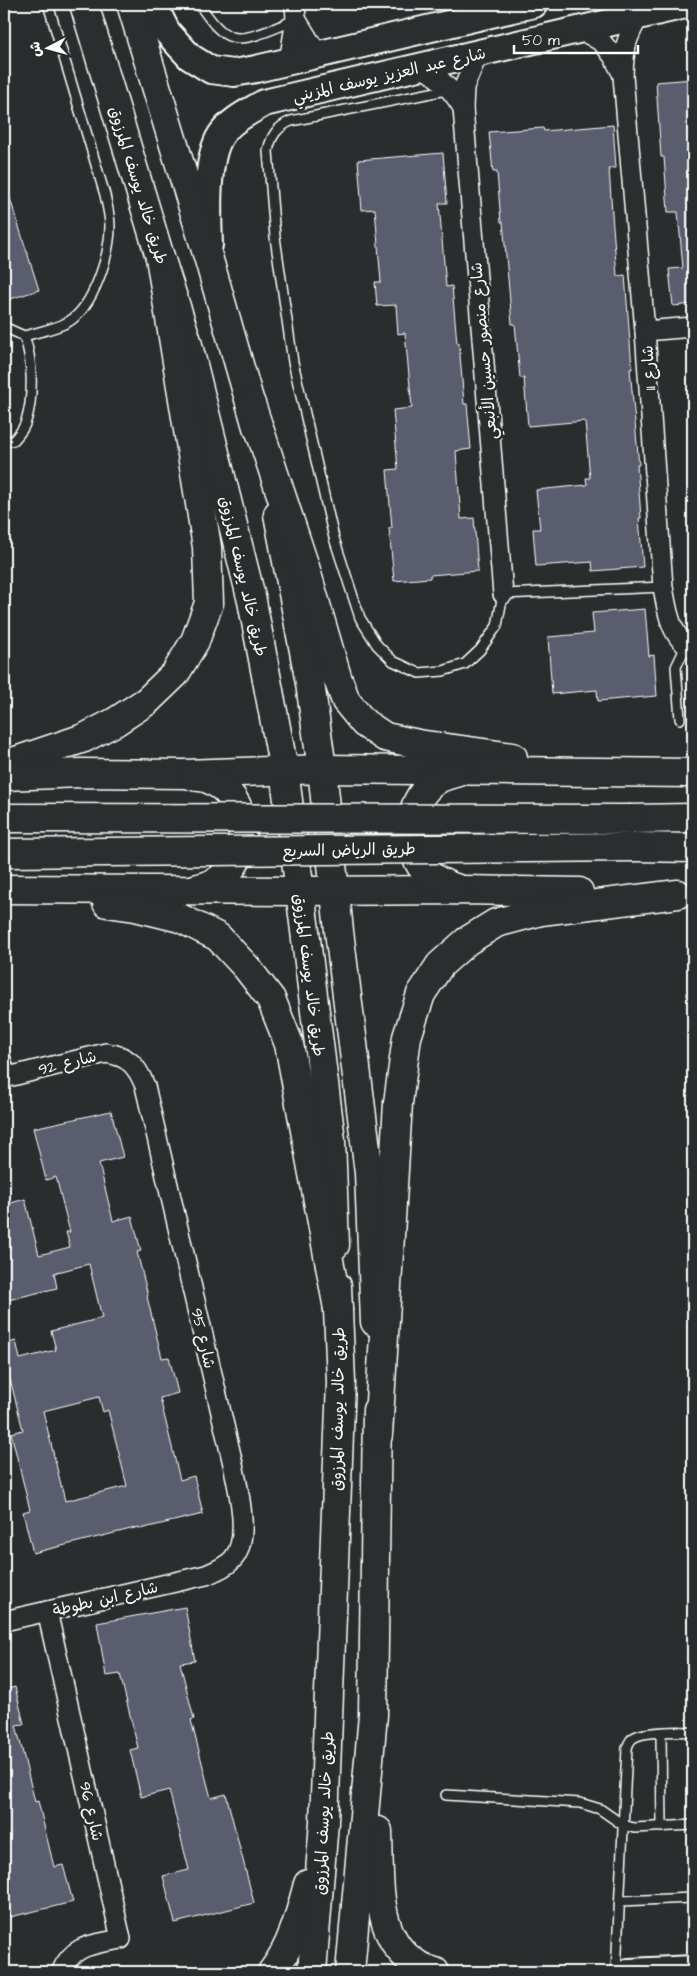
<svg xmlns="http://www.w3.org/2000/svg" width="697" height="1976" font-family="'Architects Daughter','Playpen Sans Arabic',sans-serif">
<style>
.building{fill:#5a5d6e;stroke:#fff;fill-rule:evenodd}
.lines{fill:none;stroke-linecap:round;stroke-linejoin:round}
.lane-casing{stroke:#fff;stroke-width:12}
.street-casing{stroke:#fff;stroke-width:22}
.secondary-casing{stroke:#fff;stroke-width:30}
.primary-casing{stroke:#fff;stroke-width:31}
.highway-casing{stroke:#fff;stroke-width:31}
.lane{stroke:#2a2d2e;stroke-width:9}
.street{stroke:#2a2d2e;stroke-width:19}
.secondary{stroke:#2a2d2e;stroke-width:26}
.primary{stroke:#2a2d2e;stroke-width:28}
.highway{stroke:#2a2d2e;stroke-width:28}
.highway-bridge-casing{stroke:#fff;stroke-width:31;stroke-linecap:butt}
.highway-bridge{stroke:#2a2d2e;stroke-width:28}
.labels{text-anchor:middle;stroke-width:5;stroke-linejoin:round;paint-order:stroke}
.street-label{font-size:16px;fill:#fff;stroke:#2a2d2e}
</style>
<rect width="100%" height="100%" fill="#2a2d2e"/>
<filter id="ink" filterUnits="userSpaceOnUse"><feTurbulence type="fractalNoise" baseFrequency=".02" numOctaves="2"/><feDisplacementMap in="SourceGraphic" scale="10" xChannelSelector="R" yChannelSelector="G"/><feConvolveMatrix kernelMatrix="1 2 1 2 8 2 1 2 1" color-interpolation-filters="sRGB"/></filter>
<g filter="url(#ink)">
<g class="building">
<polygon points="693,79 693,304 673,306 669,269 683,268 678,212 668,212 664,157 661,157 656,82"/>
<polygon points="613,125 616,168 609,168 612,214 617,276 625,275 632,369 630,369 639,465 637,465 641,518 639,518 643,567 593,571 592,562 536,566 533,529 540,529 536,490 587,485 586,478 590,478 585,421 528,426 524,378 520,378 515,324 512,324 503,222 501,222 497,172 493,172 489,132 543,128 544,131"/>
<polygon points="443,153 447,203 439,203 446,287 452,286 457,343 459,343 464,404 467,404 471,449 456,451 461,519 474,518 478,571 430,575 430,578 394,581 389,528 392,528 387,470 398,469 393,410 412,408 405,333 398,334 396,305 377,306 375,282 381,282 375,209 362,210 358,160"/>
<polygon points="7,189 39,290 4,301 4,190"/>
<polygon points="645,609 649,656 654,655 657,696 598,701 597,690 552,694 548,637 594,633 592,613"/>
<path d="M111,1111l12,46 -24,6 14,58 19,-5 9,35 -4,1 11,44 -1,1 15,61 7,-1 9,36 -18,5 20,82 14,-4 9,38 -63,15 -1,-2 -106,26 -10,-41 7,-2 -19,-77 12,-3 -13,-51 -6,2v-37l12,-3 4,18 36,-9 -5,-19 51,-13 -13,-54 -35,9 3,15 -53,13v-96l21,-6 14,56 31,-8 -4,-15h4l-14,-55 -10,3 -13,-52zM99,1397l4,15 5,-2 19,76 -62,15 -22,-90z"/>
<polygon points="185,1607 195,1661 180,1663 194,1719 191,1720 211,1798 226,1794 254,1903 175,1923 163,1876 189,1870 169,1790 141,1797 130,1750 138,1748 120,1674 106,1676 97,1623"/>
<polygon points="15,1687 24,1724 16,1725 35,1802 38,1801 54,1867 63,1865 73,1902 10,1917 4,1892 4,1690"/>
</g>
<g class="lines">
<defs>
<g id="lane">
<path d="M199,4c8,11 19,29 33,33 16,5 47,-11 63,-17"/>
<path d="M451,89l-160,32c-14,6 -20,15 -23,30l7,86 18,125 41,176 26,80 17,27 16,16 26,12 24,-2 22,-7 15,-14 17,-24 6,-32 160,-7"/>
<path d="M4,327l20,9c9,23 10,65 1,88 -2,6 -7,11 -11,16l-10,2"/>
<path d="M24,336c14,-4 31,-7 44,-14 26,-15 42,-68 42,-96 0,-10 -3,-21 -5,-31l-57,-191"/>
<polyline points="680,719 676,667 686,646"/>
<polyline points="4,1052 11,1076"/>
<polyline points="661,1733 662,1827"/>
<polyline points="446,1795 580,1803 600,1809 623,1825 634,1828 693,1825"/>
<polyline points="620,1901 693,1898"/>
<path d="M616,1972l11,-224c2,-6 4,-10 10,-12 9,-4 47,-6 56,-3"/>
</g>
<g id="street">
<path d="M639,16c-14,25 -15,32 -16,60l22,255 18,256c4,22 7,51 30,62"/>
<polyline points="296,19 318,55"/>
<polyline points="581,30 602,42 613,56 623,75"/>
<polyline points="478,54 464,87 463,108 503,594"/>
<polyline points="289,62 296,19 295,4"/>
<path d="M422,67c20,13 28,20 41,41"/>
<polyline points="645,331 693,327"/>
<path d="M4,1078l102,-25c23,3 31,13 39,33l88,378c5,24 18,75 0,95 -7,8 -18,12 -27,16l-202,46"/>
<path d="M47,1611l74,328c-28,6 -47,4 -60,33"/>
</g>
<g id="secondary">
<polyline points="153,4 167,32 190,57 211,70 234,73 256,69 534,4"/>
<path d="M209,245c-1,-29 -4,-86 12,-110 10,-15 28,-23 43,-32l426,-99"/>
<polyline points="629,1972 693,1969"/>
</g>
<g id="primary">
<polyline points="84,4 160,257 187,341 252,601 284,770 302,907 331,1140 335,1245"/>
<polyline points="131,4 209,260 257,427"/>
<polyline points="278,514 310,683 322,769 339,931 369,1173 375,1322"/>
<path d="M378,1831c2,52 -6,123 57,141"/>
<path d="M272,1972c20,-25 28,-58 36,-88"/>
<polyline points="312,1972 324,1822 341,1382 337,1286"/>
<polyline points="350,1972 373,1715 377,1410"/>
</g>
<g id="highway">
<polyline points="251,404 305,567 337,677 346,701 364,723 385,737 418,744 513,757"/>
<polyline points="4,765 84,738 115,722 147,701 175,674 195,641 209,603 207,547 160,257"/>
<polyline points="4,776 81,773 184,774 322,769 693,773"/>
<path d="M193,776c5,1 11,1 15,3 42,16 47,78 9,102 -6,4 -15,6 -22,8"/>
<polyline points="631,819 693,818"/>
<polyline points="635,847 693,848"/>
<polyline points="4,889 300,891 462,890 579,892"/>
<path d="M458,889c-12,-4 -25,-9 -34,-19 -22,-28 -16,-74 16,-92 6,-3 13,-4 19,-6"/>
<polyline points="107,903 135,907 180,918 218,937 247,968 271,999 289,1044 338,1309"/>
<polyline points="378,1435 398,1103 407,1037 421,994 440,965 467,941 496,923 541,911 678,894"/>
</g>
</defs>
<use href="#lane" class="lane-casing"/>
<use href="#street" class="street-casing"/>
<use href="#secondary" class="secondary-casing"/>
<use href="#primary" class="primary-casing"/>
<use href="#highway" class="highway-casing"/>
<use href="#lane" class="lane"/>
<use href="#street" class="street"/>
<use href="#secondary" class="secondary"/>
<use href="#primary" class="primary"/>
<use href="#highway" class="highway"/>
<defs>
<g id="highway-bridge">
<polyline points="4,818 631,819"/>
<polyline points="4,853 635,847"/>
</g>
</defs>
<use href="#highway-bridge" class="highway-bridge-casing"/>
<use href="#highway-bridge" class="highway-bridge"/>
</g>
</g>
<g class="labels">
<g class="street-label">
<text transform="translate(389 74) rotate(-13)" y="6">شارع عبد العزيز يوسف المزيني</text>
<text transform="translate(139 185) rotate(73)" y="6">طريق خالد يوسف المرزوق</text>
<text transform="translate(483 351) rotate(-95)" y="6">شارع منصور حسين الأنبعي</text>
<text transform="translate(648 368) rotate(-94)" y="6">شارع 11</text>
<text transform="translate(244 576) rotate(77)" y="6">طريق خالد يوسف المرزوق</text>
<text transform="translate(349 849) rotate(-1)" y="6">طريق الرياض السريع</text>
<text transform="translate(310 975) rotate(83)" y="6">طريق خالد يوسف المرزوق</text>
<text transform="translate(67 1062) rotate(-14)" y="6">شارع 92</text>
<text transform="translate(204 1338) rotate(77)" y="6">شارع 95</text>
<text transform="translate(337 1409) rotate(-89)" y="6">طريق خالد يوسف المرزوق</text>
<text transform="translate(105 1598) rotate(-13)" y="6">شارع ابن بطوطة</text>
<text transform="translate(92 1811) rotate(77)" y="6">شارع 96</text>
<text transform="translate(323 1813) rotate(-87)" y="6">طريق خالد يوسف المرزوق</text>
</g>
</g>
<rect width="697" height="1976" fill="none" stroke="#2a2d2e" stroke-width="20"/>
<rect x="10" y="10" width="677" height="1956" fill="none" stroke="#fff" stroke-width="2" filter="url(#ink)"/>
<g transform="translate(48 48) rotate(264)" stroke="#2a2d2e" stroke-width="4" paint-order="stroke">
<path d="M0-4L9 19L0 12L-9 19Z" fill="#ffffff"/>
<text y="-8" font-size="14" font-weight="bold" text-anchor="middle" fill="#ffffff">ش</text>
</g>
<path d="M514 45v8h124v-8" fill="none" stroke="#ffffff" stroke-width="2.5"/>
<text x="522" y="45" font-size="15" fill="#ffffff" stroke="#2a2d2e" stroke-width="4" paint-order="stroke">50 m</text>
</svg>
